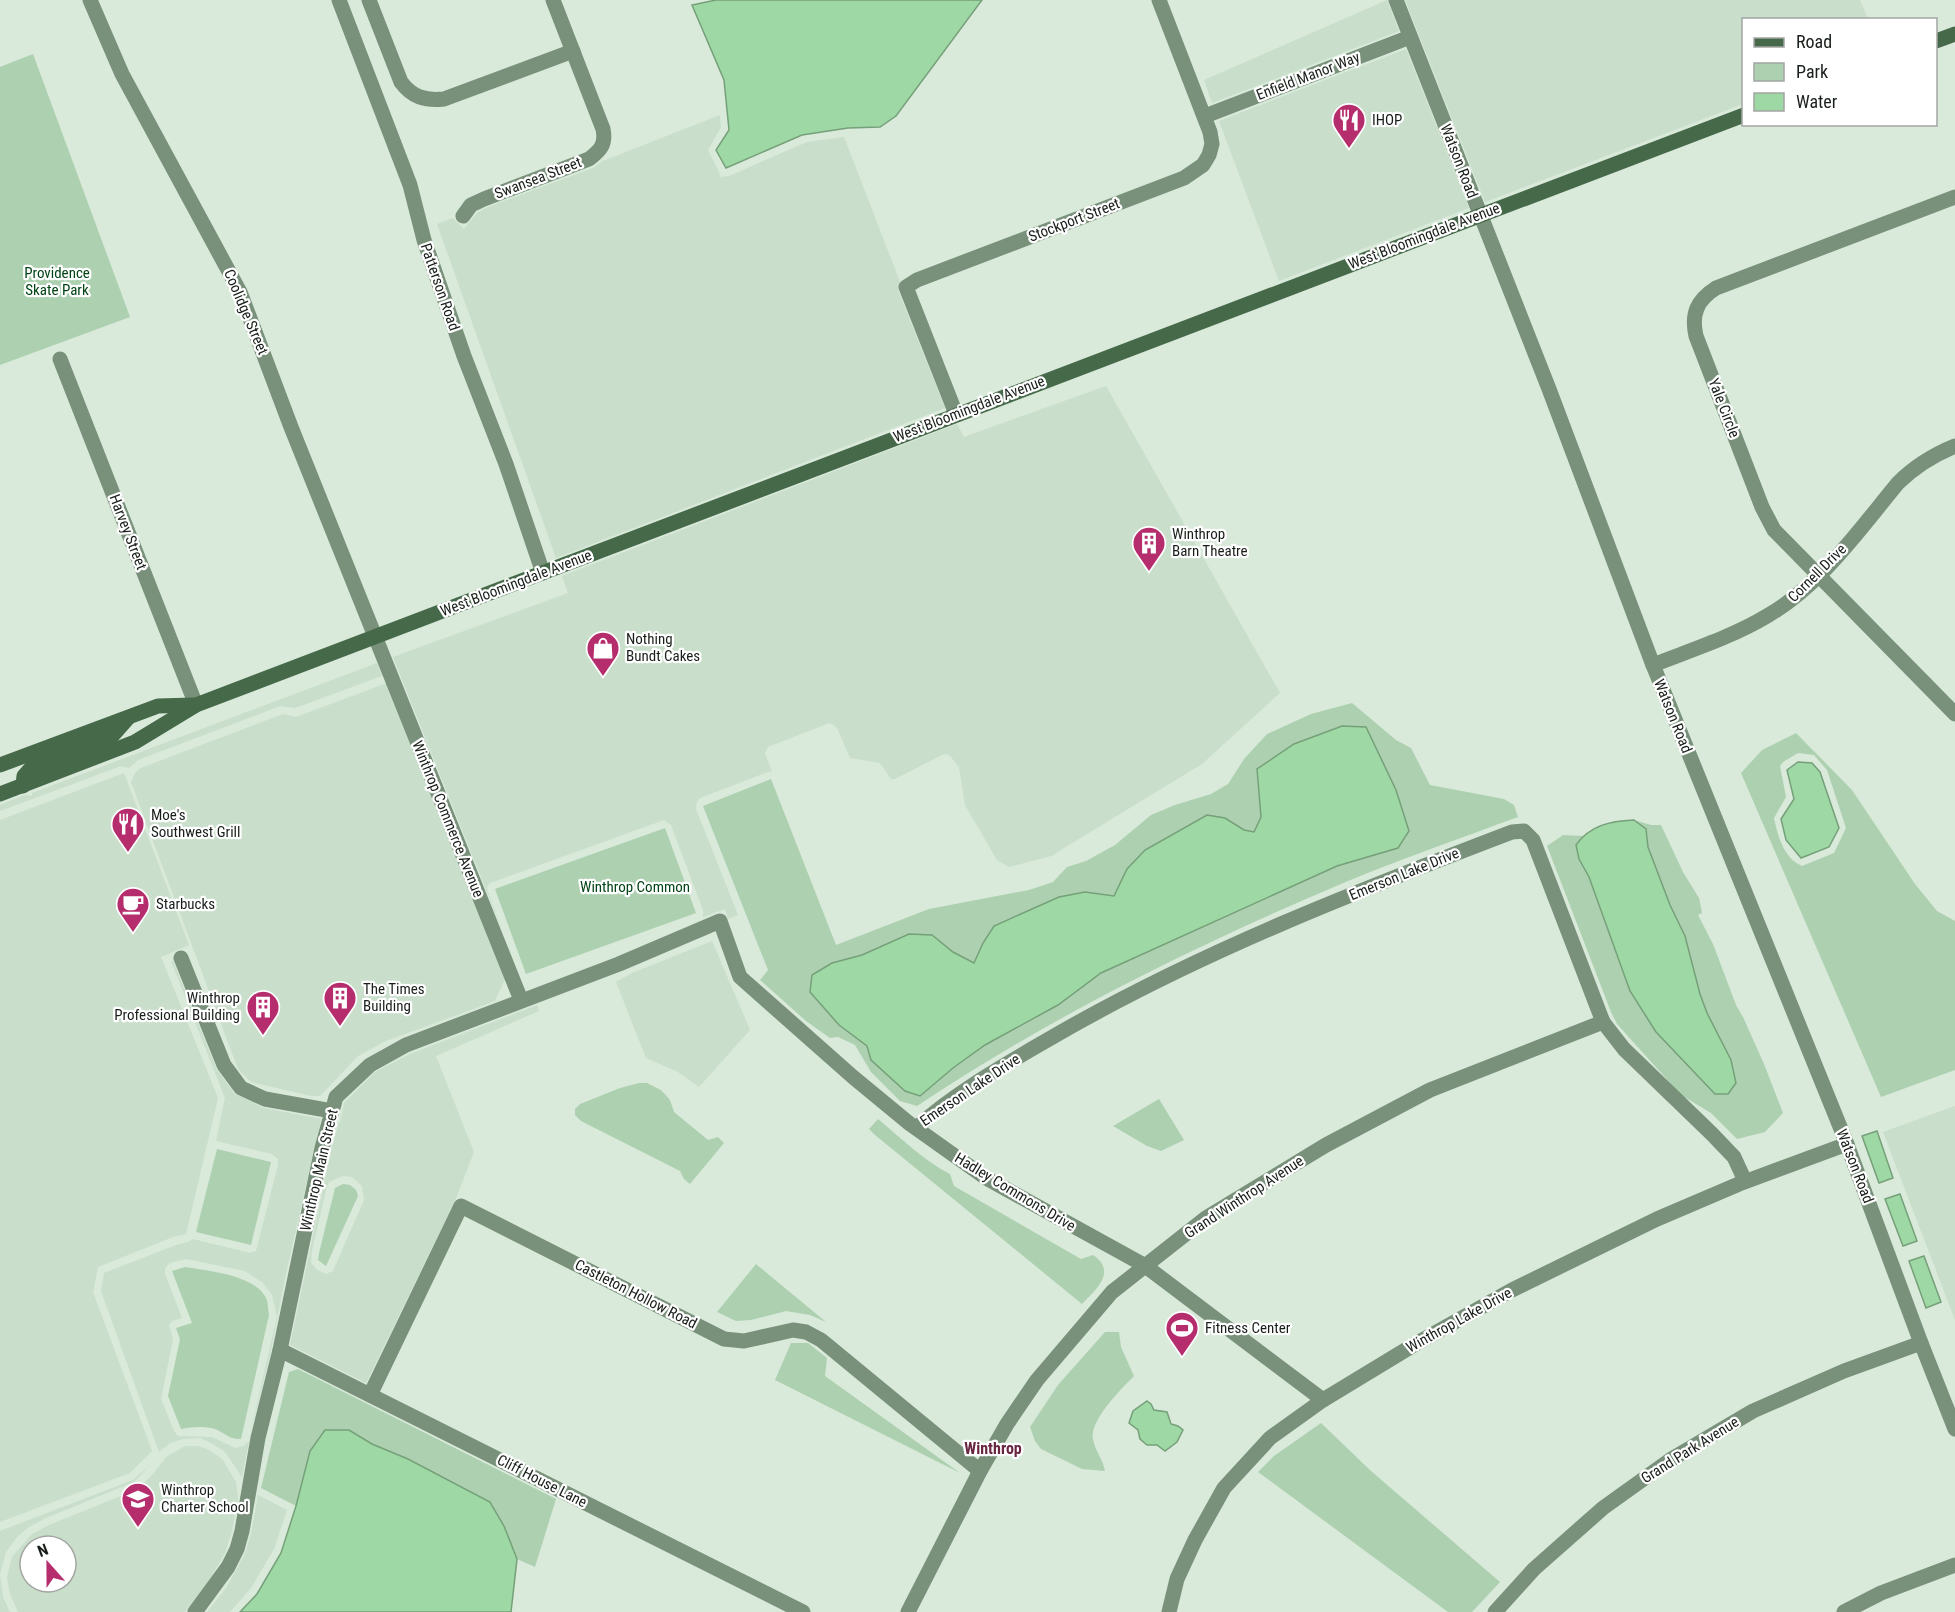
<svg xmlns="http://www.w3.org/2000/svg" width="1955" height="1612" font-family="'Roboto Condensed',sans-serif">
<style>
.built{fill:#c9decb;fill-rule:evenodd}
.green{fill:#add1b0;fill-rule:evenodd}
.water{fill:#9ed8a4;stroke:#76a07a;stroke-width:1.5}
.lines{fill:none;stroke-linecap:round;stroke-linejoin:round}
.street{stroke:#79917b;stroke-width:15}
.secondary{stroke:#46694a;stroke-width:15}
.labels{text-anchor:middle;stroke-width:4.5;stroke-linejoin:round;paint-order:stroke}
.street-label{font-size:15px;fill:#181e19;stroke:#fff}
.poi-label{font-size:15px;fill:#181e19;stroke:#fff;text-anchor:start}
.park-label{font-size:15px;fill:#004314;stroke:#fff}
.neighbourhood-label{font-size:16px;font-weight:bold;fill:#692642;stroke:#fff}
</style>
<rect width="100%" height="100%" fill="#d9e9da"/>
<g class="built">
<polygon points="1387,0 1399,31 1212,103 1204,80"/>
<polygon points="1405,0 1860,0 1868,19 1744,20 1743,104 1485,202"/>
<polygon points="1406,49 1469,208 1279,281 1219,121"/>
<polygon points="720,115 721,127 708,150 719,172 720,177 729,176 807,142 844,137 900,282 898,290 945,408 556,558 437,224 453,218 464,229 477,213 488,207 593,168 603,161"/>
<polygon points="1106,386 1280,693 1202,764 1051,856 1009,867 997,860 965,805 959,767 951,757 947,754 942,755 895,779 891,779 880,763 850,758 837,728 834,725 829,723 768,747 765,753 772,772 768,772 700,798 697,802 696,809 738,915 728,919 725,909 703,917 703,910 671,825 664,820 490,883 487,887 488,892 503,932 393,657 568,593 562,576 957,424 964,437"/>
<polygon points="377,663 382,676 295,708 280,706 138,760 129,768 121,766 0,811 0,805 25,795 32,796 32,793"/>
<polygon points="387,683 505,979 495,1001 386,1041 358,1056 320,1096 311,1096 251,1082 238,1069 131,782 135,773 141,768 283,714 296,717"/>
<polygon points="124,773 189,945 161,957 218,1098 186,1234 173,1237 98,1267 93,1292 152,1451 130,1473 0,1522 0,820"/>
<polygon points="712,941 750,1030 699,1087 678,1072 646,1058 616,982 632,973"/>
<polygon points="171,961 173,961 216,1068 234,1093 264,1108 321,1119 287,1269 270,1355 251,1430 277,1317 272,1295 263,1283 245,1271 186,1259 169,1263 165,1269 165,1274 182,1318 172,1321 169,1325 173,1339 161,1399 174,1431 178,1436 212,1437 235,1448 244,1446 249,1441 242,1477 225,1452 213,1444 200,1438 183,1439 170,1443 159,1452 101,1291 104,1273 176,1245 188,1242 193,1239 250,1253 256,1251 278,1165 278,1159 272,1154 216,1141 225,1098"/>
<path d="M537,1005l2,6 -103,45 38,96 -19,49 -89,182 -76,-38 41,-194 8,-29h1l4,-19 31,-31 35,-18zM343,1176l9,1 10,9 2,14 -31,71 -7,3 -9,-4 -6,-7 1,-13 15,-64 2,-4z"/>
<polygon points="1955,1106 1955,1320 1883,1132"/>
<path d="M185,1446h13l11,4 13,9 14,23 2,17 -6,32 -7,22 -17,29 -23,30h-167l-8,-18 -3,-17 5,-20 20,-23 17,-9 89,-36 16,-16 12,-16zM30,1546h36v36h-36z"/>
<polygon points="151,1464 134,1482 46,1518 29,1527 17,1537 6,1552 0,1574 3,1597 10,1612 0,1612 0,1531 133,1480"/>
<polygon points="258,1495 287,1510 274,1549 251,1588 230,1612 207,1612 226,1588 245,1554 251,1534"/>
</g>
<g class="green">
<polygon points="33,54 130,317 0,365 0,67"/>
<path d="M1352,703l44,37 15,8 19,37 74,14 10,6 4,12c-57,21 -114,41 -170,64 -150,63 -296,135 -431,225l-17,-5 -29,-29 -16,-27 -17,-8 -8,1 -24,-17 -46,-41 8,-10 -65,-164 68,-27 65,166 93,-36 100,-19 24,-8 14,-15 19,-6 29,-16 36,-30 24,-10 36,-11 17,-10 16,-25 23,-25 44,-20z"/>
<path d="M1796,733l56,57 63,94 22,27 18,10v149l-74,27 -140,-324 21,-23zM1798,753l16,2 13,15 19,58 -12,25 -32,13c-19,-8 -24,-30 -28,-48l12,-21 -6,-31 3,-4z"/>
<polygon points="1634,820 1651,825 1661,825 1683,872 1699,898 1702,913 1698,915 1713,944 1736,1005 1743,1017 1764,1064 1783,1113 1765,1132 1737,1139 1711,1113 1681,1095 1617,1024 1611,1012 1547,846 1563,835 1583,836 1598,826 1615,821"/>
<polygon points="665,828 696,913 526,974 495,889"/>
<polygon points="639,1083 647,1083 661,1090 670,1100 674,1112 708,1140 718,1137 724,1143 690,1184 684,1179 680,1171 581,1121 575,1115 575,1109 580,1104 620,1088"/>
<polygon points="1159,1099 1184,1140 1161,1151 1147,1146 1113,1126"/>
<path d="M878,1119c23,19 45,41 72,55l4,12 127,73 12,-4c25,17 2,35 -11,49l-207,-169 -6,-6z"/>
<polygon points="217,1149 271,1162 251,1245 196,1232"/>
<polygon points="343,1184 350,1185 356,1190 358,1196 326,1266 318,1260 319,1253 335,1188"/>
<polygon points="756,1264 826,1322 810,1315 786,1311 751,1320 736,1321 717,1312"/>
<path d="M185,1267c24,4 72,8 82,33 1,5 1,10 2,15l-28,124c-11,1 -16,-6 -26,-10 -10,-3 -24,-2 -34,0l-13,-33 12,-57 -4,-11 16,-5 -20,-52z"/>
<path d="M1105,1332h14l2,15 13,29c-13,13 -45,45 -41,63 2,12 10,20 12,32l-23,-2 -41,-20 -6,-8 -5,-14 28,-42z"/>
<polygon points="791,1343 808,1343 827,1358 825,1376 960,1473 775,1380"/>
<polygon points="298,1369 556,1499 535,1567 517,1559 504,1526 490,1502 408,1459 372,1444 349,1430 310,1451 296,1506 261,1488 289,1372"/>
<polygon points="1321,1423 1371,1471 1500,1582 1472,1612 1448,1612 1258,1472 1274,1456"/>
</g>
<g class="water">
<polygon points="716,0 982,0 896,116 880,127 848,128 802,135 726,168 716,150 729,130 724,80 692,5"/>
<polygon points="1342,726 1366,727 1396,790 1409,831 1398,848 1337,866 1101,973 1058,1005 985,1045 953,1068 920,1096 905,1091 871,1060 867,1046 839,1025 810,992 812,975 832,963 862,955 909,934 932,935 953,952 974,963 983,943 994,926 1059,897 1085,892 1114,896 1127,869 1145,850 1207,815 1225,818 1244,830 1254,832 1261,817 1257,769 1294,744"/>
<polygon points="1798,762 1812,763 1820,772 1839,828 1829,847 1801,858 1786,840 1781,819 1794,799 1787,770"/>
<path d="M1634,820l12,9 2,18 22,58 15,31 15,58 7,19 24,47 5,23 -8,11h-13l-59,-62 -26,-41 -41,-114 -10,-18 -3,-14c14,-20 35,-24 58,-25z"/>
<polygon points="1877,1131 1893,1178 1879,1183 1862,1136"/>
<polygon points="1900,1194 1917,1241 1903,1246 1885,1199"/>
<polygon points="1924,1256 1941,1302 1926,1308 1909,1261"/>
<polygon points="1147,1401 1151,1404 1154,1410 1167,1412 1171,1424 1178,1426 1183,1430 1177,1442 1165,1451 1157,1445 1147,1445 1140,1439 1138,1430 1129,1423 1133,1411"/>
<polygon points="325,1430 349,1430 372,1444 408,1459 490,1502 504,1526 517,1559 511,1612 240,1612 257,1594 281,1553 296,1506 310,1451"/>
</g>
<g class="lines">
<g class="street">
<polyline points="90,0 122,74 240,292 291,427 521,1000"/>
<polyline points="339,0 410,185 424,240 464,356 506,464 543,573"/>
<path d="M369,0l32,82c11,15 24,19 43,17l129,-48"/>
<polyline points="1396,0 1549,389 1653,665 1845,1139 1921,1343 1955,1429"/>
<polyline points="1205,116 1410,37"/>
<path d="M1955,197l-239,91c-19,12 -25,26 -20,48l66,171 12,23 181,184"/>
<path d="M463,216l8,-11 13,-6 105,-40c12,-9 17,-15 14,-30l-50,-129"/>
<polyline points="60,359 196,705"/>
<polyline points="956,414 906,287 917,280 1184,178 1203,165 1209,155 1212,144 1210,132 1159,0"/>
<path d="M1653,665c38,-15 79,-28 114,-49 54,-31 92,-86 131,-133 17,-17 35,-28 57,-37"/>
<polyline points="181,958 224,1065 241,1088 265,1099 332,1111"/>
<path d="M916,1128c41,-37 92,-65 140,-93 144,-83 301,-144 456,-203l12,-1 9,9 70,182 21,27 88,85 22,23 11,24"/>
<polyline points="280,1350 803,1612"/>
<polyline points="370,1395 461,1206 724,1339 744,1341 793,1330 806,1332 821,1340 980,1471"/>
<polyline points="195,1612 228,1567 237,1549 242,1531 258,1438 280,1350 322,1148 336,1097 370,1065 406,1045 619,964 720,921 740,977 853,1077 910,1124 986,1178 1144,1265 1323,1400"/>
<polyline points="908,1612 980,1471 1007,1424 1037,1380 1112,1292 1206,1218 1326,1145 1430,1090 1603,1022"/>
<polyline points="1169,1612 1177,1579 1195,1540 1224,1488 1270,1438 1323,1400 1417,1343 1512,1290 1657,1219 1739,1184 1847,1144"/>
<polyline points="1495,1612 1534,1569 1603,1508 1670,1460 1753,1411 1844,1371 1921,1343"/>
<polyline points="1844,1612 1881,1593 1955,1565"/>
</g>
<g class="secondary">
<polyline points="1936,41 1955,34"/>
<polyline points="0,765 158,706 193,705"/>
<polyline points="23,786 24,776 32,767 113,735 128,718"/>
<polyline points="0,794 135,742 196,705 1744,115"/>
</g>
</g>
<defs>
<symbol id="restaurant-pin" viewBox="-11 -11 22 30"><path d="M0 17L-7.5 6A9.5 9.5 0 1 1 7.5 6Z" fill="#b62d6d" stroke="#fff"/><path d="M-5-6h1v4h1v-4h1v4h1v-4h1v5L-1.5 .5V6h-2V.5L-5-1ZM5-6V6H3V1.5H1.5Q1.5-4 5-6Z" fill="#fff"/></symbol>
<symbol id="building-pin" viewBox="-11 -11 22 30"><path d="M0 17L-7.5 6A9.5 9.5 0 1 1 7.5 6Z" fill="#b62d6d" stroke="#fff"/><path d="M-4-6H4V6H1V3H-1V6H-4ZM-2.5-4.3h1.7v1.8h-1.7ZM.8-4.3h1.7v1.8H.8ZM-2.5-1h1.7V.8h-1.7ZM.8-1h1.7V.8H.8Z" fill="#fff"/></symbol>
<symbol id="shop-pin" viewBox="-11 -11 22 30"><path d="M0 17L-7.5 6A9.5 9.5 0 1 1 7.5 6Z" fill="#b62d6d" stroke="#fff"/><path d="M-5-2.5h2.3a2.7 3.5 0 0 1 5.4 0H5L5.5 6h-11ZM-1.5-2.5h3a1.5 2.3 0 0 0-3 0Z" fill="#fff"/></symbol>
<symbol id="cafe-pin" viewBox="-11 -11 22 30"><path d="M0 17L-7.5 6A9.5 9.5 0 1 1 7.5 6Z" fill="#b62d6d" stroke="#fff"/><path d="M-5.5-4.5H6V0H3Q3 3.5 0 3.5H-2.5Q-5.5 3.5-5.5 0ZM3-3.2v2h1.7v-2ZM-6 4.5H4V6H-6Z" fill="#fff"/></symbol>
<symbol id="stadium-pin" viewBox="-11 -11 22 30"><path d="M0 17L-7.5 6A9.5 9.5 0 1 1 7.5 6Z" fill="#b62d6d" stroke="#fff"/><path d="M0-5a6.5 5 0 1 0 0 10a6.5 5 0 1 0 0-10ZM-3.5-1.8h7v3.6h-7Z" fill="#fff"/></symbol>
<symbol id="school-pin" viewBox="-11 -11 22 30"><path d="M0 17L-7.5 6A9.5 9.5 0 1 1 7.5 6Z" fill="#b62d6d" stroke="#fff"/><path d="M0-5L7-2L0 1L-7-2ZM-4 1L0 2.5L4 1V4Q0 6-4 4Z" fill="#fff"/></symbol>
</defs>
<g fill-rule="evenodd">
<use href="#restaurant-pin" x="1330" y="101" width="38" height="52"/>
<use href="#building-pin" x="1130" y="524" width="38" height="52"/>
<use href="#shop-pin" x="584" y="629" width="38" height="52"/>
<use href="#restaurant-pin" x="109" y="805" width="38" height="52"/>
<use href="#cafe-pin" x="114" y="885" width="38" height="52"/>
<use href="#building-pin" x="321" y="979" width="38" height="52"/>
<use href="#building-pin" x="244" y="988" width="38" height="52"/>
<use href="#stadium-pin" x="1163" y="1309" width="38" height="52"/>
<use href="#school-pin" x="119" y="1480" width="38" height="52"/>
</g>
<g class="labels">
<g class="street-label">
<text transform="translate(1308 76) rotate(-21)" y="5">Enfield Manor Way</text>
<text transform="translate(1459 161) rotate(69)" y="5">Watson Road</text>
<text transform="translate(538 178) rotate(-21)" y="5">Swansea Street</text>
<text transform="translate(1074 220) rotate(-21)" y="5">Stockport Street</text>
<text transform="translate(1424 236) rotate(-21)" y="5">West Bloomingdale Avenue</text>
<text transform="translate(440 287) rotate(71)" y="5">Patterson Road</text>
<text transform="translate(246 312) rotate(67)" y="5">Coolidge Street</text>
<text transform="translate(1724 408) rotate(69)" y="5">Yale Circle</text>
<text transform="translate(969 409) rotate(-21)" y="5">West Bloomingdale Avenue</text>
<text transform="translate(128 532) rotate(69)" y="5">Harvey Street</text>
<text transform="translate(1817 573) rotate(-45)" y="5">Cornell Drive</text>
<text transform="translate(516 583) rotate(-21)" y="5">West Bloomingdale Avenue</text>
<text transform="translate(1673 716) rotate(68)" y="5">Watson Road</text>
<text transform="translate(448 819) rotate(68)" y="5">Winthrop Commerce Avenue</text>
<text transform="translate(1404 874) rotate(-22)" y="5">Emerson Lake Drive</text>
<text transform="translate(970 1090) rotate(-34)" y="5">Emerson Lake Drive</text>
<text transform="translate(1855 1166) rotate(69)" y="5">Watson Road</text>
<text transform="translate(319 1170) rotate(-77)" y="5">Winthrop Main Street</text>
<text transform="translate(1015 1192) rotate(31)" y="5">Hadley Commons Drive</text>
<text transform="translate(1244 1197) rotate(-33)" y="5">Grand Winthrop Avenue</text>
<text transform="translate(636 1294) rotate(27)" y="5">Castleton Hollow Road</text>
<text transform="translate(1459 1320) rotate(-29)" y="5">Winthrop Lake Drive</text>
<text transform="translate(1690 1450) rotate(-32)" y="5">Grand Park Avenue</text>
<text transform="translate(542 1481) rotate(27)" y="5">Cliff House Lane</text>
</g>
<g class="poi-label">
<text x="1372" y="125">IHOP</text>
<text x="1172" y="539">Winthrop<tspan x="1172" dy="17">Barn Theatre</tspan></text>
<text x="626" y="644">Nothing<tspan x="626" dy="17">Bundt Cakes</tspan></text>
<text x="151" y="820">Moe's<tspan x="151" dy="17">Southwest Grill</tspan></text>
<text x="156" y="909">Starbucks</text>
<text x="363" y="994">The Times<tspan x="363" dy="17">Building</tspan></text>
<text x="240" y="1003" text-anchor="end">Winthrop<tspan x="240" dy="17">Professional Building</tspan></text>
<text x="1205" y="1333">Fitness Center</text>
<text x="161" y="1495">Winthrop<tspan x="161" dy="17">Charter School</tspan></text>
</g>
<g class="park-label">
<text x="57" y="278">Providence<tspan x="57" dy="17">Skate Park</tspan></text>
<text x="635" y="892">Winthrop Common</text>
</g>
<g class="neighbourhood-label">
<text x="993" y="1454">Winthrop</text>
</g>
</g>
<rect x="1742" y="18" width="195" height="108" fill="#ffffff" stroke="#a3a5a3" stroke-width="1.5"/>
<rect x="1754" y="38" width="30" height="9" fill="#46694a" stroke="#a3a5a3" stroke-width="1.5"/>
<text x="1796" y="48" font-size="18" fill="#181e19">Road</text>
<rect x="1754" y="63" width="30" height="18" fill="#add1b0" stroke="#a3a5a3" stroke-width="1.5"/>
<text x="1796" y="78" font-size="18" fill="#181e19">Park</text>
<rect x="1754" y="93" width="30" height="18" fill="#9ed8a4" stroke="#a3a5a3" stroke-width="1.5"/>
<text x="1796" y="108" font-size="18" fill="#181e19">Water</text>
<g transform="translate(48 1564) rotate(339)"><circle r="28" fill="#ffffff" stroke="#a3a5a3" stroke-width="1.5"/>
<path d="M0-4.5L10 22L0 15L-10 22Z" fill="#b62d6d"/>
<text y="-9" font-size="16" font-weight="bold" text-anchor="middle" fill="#181e19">N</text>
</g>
</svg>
